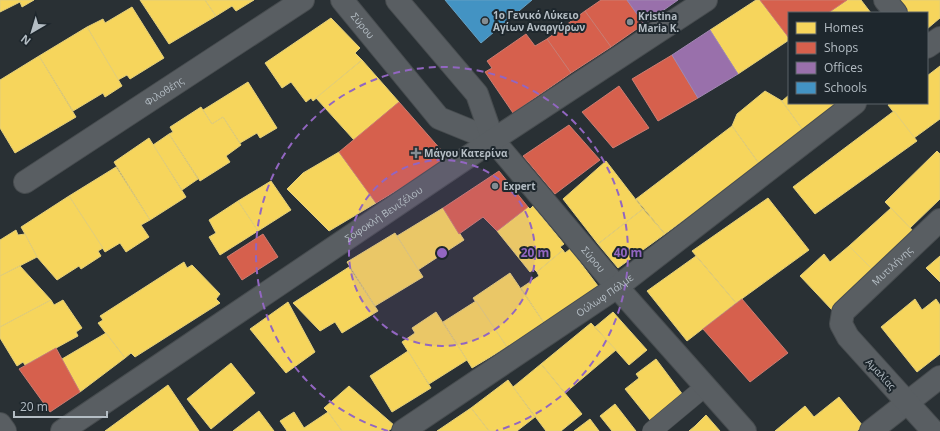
<svg xmlns="http://www.w3.org/2000/svg" width="940" height="431" font-family="'Open Sans',sans-serif">
<style>
.homes{fill:#f6d55c;stroke:#e2ce7b}
.shops{fill:#d6604d;stroke:#cc7c71}
.offices{fill:#9970ab;stroke:#a187b2}
.schools{fill:#4393c3;stroke:#65a0c3}
.lines{fill:none;stroke-linecap:round;stroke-linejoin:round}
.service-casing{stroke:#474c4f;stroke-width:20}
.pedestrian-casing{stroke:#474c4f;stroke-width:24}
.minor-casing{stroke:#474c4f;stroke-width:24}
.tertiary-casing{stroke:#474c4f;stroke-width:24}
.service{stroke:#595e62;stroke-width:19}
.pedestrian{stroke:#595e62;stroke-width:22}
.minor{stroke:#595e62;stroke-width:22}
.tertiary{stroke:#595e62;stroke-width:22}
.ring{fill:none;stroke:#9266c1;stroke-width:2;stroke-dasharray:7 5}
.poi-dot{fill:#838c92;stroke:#1e272d;stroke-width:1.5}
.labels{text-anchor:middle;stroke-width:4;stroke-linejoin:round;paint-order:stroke}
.poi-label{font-size:10px;font-weight:bold;fill:#b4bdc4;stroke:#1e272d;text-anchor:start}
.street-label{font-size:10px;fill:#b4bdc4;stroke:#1e272d}
.centre{fill:#9266c1;stroke:#1e272d;stroke-width:2}
.ring-label{font-size:12px;text-anchor:middle;font-weight:bold;fill:#9266c1;stroke:#1e272d;stroke-width:4;stroke-linejoin:round;paint-order:stroke}
</style>
<rect width="100%" height="100%" fill="#293034"/>
<g class="homes">
<polygon points="0,0 34,0 22,7 20,2 0,12"/>
<polygon points="140,0 205,0 216,16 169,44"/>
<polygon points="205,0 254,0 236,11 232,6 216,16"/>
<polygon points="756,0 760,0 789,38 789,40 738,74 710,30"/>
<polygon points="847,0 861,0 871,13 828,13"/>
<polygon points="898,0 940,0 940,18 927,29 927,13 909,13"/>
<polygon points="132,7 164,58 130,79 127,75 118,80 87,27 103,19 105,23"/>
<polygon points="331,18 360,48 355,53 362,60 313,101 311,98 306,102 291,82 282,88 265,63"/>
<polygon points="87,27 122,86 105,97 103,93 73,111 39,56"/>
<polygon points="39,56 76,117 15,153 0,128 0,80"/>
<polygon points="362,60 399,102 354,140 316,98"/>
<polygon points="940,66 940,119 914,138 888,105 891,103 927,103 927,76"/>
<polygon points="248,82 277,128 260,138 257,133 240,143 223,117 212,124 203,110"/>
<polygon points="765,91 782,101 803,130 760,165 732,126 737,114"/>
<polygon points="789,95 789,103 840,103 803,130 782,101"/>
<polygon points="201,107 212,124 223,117 241,145 226,156 230,162 200,181 169,134 173,132 170,127"/>
<polygon points="894,111 917,141 815,214 793,187"/>
<polygon points="732,126 760,165 665,234 636,199"/>
<polygon points="169,134 198,179 182,190 153,145"/>
<polygon points="149,138 186,197 150,220 114,162"/>
<polygon points="937,151 940,154 940,199 910,228 885,202"/>
<polygon points="339,152 376,203 329,231 287,189 303,173"/>
<polygon points="606,161 643,209 598,244 563,199"/>
<polygon points="116,167 150,220 141,225 149,237 126,252 120,243 105,252 69,196"/>
<polygon points="271,181 291,210 258,231 238,201"/>
<polygon points="69,196 103,248 98,251 101,256 81,269 79,266 57,280 37,257 25,234 21,227"/>
<polygon points="768,198 809,250 736,303 692,251"/>
<polygon points="238,201 258,231 220,255 209,237 216,233 209,220"/>
<polygon points="533,206 564,244 560,247 563,250 537,272 534,269 530,272 497,231 528,207 530,209"/>
<polygon points="443,208 464,240 418,270 397,236"/>
<polygon points="891,208 917,235 876,273 849,246"/>
<polygon points="643,209 665,234 618,268 598,244"/>
<polygon points="16,230 18,235 25,234 37,257 0,276 0,240"/>
<polygon points="395,233 423,277 375,306 347,262"/>
<polygon points="849,246 876,273 832,310 800,276 824,254 830,262"/>
<polygon points="570,249 598,286 544,323 521,288 539,276 537,272 563,250 565,253"/>
<polygon points="696,256 736,303 687,341 647,291"/>
<polygon points="940,256 940,282 926,268"/>
<polygon points="184,262 187,268 192,265 220,294 216,299 220,303 135,357 131,353 125,358 98,323 103,320 100,316"/>
<polygon points="20,266 51,300 0,327 0,276"/>
<polygon points="349,267 378,311 342,333 335,322 320,331 293,303"/>
<polygon points="510,273 544,323 507,347 473,298"/>
<polygon points="915,299 922,310 936,299 940,305 940,354 917,372 881,327"/>
<polygon points="51,300 54,305 63,300 82,328 76,332 78,336 25,365 23,362 17,366 0,338 0,327"/>
<polygon points="476,301 507,347 472,368 443,322"/>
<polygon points="288,302 315,352 286,373 250,329"/>
<polygon points="436,312 467,360 429,384 402,342 415,333 412,328"/>
<polygon points="613,312 647,350 629,365 595,327"/>
<polygon points="591,323 616,350 565,393 541,364"/>
<polygon points="106,333 125,358 80,392 62,359"/>
<polygon points="408,351 431,388 392,412 370,376"/>
<polygon points="656,359 683,395 650,420 625,389 639,378 636,374"/>
<polygon points="231,363 255,393 211,429 187,399"/>
<polygon points="541,364 582,414 561,431 546,431 513,387"/>
<polygon points="508,380 535,417 517,431 489,431 471,408"/>
<polygon points="168,385 199,431 105,431"/>
<polygon points="349,386 395,426 388,431 342,431 328,412 324,408"/>
<polygon points="839,397 863,426 857,431 775,431 805,406 814,417"/>
<polygon points="615,404 636,431 612,431 600,416"/>
<polygon points="471,408 489,431 437,431"/>
<polygon points="259,411 274,431 233,431"/>
<polygon points="294,412 304,428 328,412 342,431 287,431 280,421"/>
<polygon points="706,415 720,431 689,431 695,426"/>
<polygon points="590,419 599,431 574,431"/>
</g>
<g class="shops">
<polygon points="601,0 627,0 644,24 611,47 585,11"/>
<polygon points="760,0 847,0 828,13 789,13 789,38"/>
<polygon points="585,11 611,47 571,73 547,39"/>
<polygon points="526,34 535,46 547,39 571,73 513,113 485,72 492,68 487,61"/>
<polygon points="672,55 698,98 658,121 632,79"/>
<polygon points="619,86 649,128 613,148 582,112"/>
<polygon points="399,102 449,159 376,203 339,152"/>
<polygon points="569,125 600,160 555,194 523,156"/>
<polygon points="499,171 528,207 497,231 483,217 459,234 443,208"/>
<polygon points="263,234 278,257 242,280 227,257"/>
<polygon points="742,299 788,353 750,382 703,329"/>
<polygon points="56,348 80,392 50,412 19,369"/>
</g>
<g class="offices">
<polygon points="627,0 678,0 644,24"/>
<polygon points="710,30 738,74 698,98 672,55"/>
</g>
<polygon class="schools" points="445,0 532,0 481,43"/>
<g class="lines">
<defs>
<polyline id="service" points="652,431 706,386"/>
<polyline id="pedestrian" points="885,0 896,13"/>
<g id="minor">
<path id="s1" d="M342,0l97,118 54,22"/>
<path id="s2" d="M397,0l80,94 16,46 124,147 128,144"/>
<polyline points="927,47 940,38"/>
<path id="s3" d="M25,182l278,-182"/>
<polyline points="0,424 5,431"/>
<path id="s4" d="M403,431l214,-144 238,-184"/>
<polyline points="871,431 940,377"/>
<path id="s5" d="M933,431l-85,-94 -7,-13 2,-12 97,-92"/>
</g>
<g id="tertiary">
<path id="s6" d="M62,431l431,-291 213,-140"/>
</g>
</defs>
<use href="#service" class="service-casing"/>
<use href="#pedestrian" class="pedestrian-casing"/>
<use href="#minor" class="minor-casing"/>
<use href="#tertiary" class="tertiary-casing"/>
<use href="#service" class="service"/>
<use href="#pedestrian" class="pedestrian"/>
<use href="#minor" class="minor"/>
<use href="#tertiary" class="tertiary"/>
</g>
<circle cx="442" cy="253" r="93" fill="#9266c1" fill-opacity=".12"/>
<g class="ring">
<circle cx="442" cy="253" r="93"/>
<path d="M388 431A186 186 0 1 1 496 431"/>
</g>
<g class="poi-dot">
<circle cx="485" cy="21" r="4"/>
<circle cx="630" cy="22" r="4"/>
<path d="M414 147h4v4h4v4h-4v4h-4v-4h-4v-4h4z"/>
<circle cx="495" cy="186" r="4"/>
</g>
<g class="labels">
<g class="poi-label">
<text x="493" y="19">1ο Γενικό Λύκειο<tspan x="493" dy="12">Αγίων Αναργύρων</tspan></text>
<text x="638" y="20">Kristina<tspan x="638" dy="12">Maria K.</tspan></text>
<text x="424" y="157">Μάγου Κατερίνα</text>
<text x="503" y="190">Expert</text>
</g>
<g class="street-label">
<text dy="4" stroke="none"><textPath href="#s1" startOffset="33">Σύρου</textPath></text>
<text dy="4" stroke="none"><textPath href="#s3" startOffset="166">Φιλοθέης</textPath></text>
<text dy="4" stroke="none"><textPath href="#s6" startOffset="388">Σοφοκλή Βενιζέλου</textPath></text>
<text dy="4" stroke="none"><textPath href="#s2" startOffset="328">Σύρου</textPath></text>
<text dy="4" stroke="none"><textPath href="#s5" startOffset="221">Μυτιλήνης</textPath></text>
<text dy="4" stroke="none"><textPath href="#s4" startOffset="243">Ούλωφ Πάλμε</textPath></text>
<text transform="translate(881 374) rotate(47)" y="4">Αμαλίας</text>
</g>
</g>
<circle cx="442" cy="253" r="6" class="centre"/>
<g class="ring-label">
<text x="535" y="257">20 m</text>
<text x="628" y="257">40 m</text>
</g>
<rect x="788" y="12" width="140" height="92" fill="#1e272d" stroke="#5a6369"/>
<rect x="796" y="22" width="20" height="12" fill="#f6d55c" stroke="#5a6369"/>
<text x="824" y="32" font-size="12" fill="#b4bdc4">Homes</text>
<rect x="796" y="42" width="20" height="12" fill="#d6604d" stroke="#5a6369"/>
<text x="824" y="52" font-size="12" fill="#b4bdc4">Shops</text>
<rect x="796" y="62" width="20" height="12" fill="#9970ab" stroke="#5a6369"/>
<text x="824" y="72" font-size="12" fill="#b4bdc4">Offices</text>
<rect x="796" y="82" width="20" height="12" fill="#4393c3" stroke="#5a6369"/>
<text x="824" y="92" font-size="12" fill="#b4bdc4">Schools</text>
<g transform="translate(32 32) rotate(218)" stroke="#1e272d" stroke-width="3" paint-order="stroke">
<path d="M0-3L7 15L0 10L-7 15Z" fill="#b4bdc4"/>
<text y="-6" font-size="11" font-weight="bold" text-anchor="middle" fill="#b4bdc4">N</text>
</g>
<path d="M14 411v6h93v-6" fill="none" stroke="#b4bdc4" stroke-width="2"/>
<text x="20" y="411" font-size="12" fill="#b4bdc4" stroke="#1e272d" stroke-width="3" paint-order="stroke">20 m</text>
</svg>
